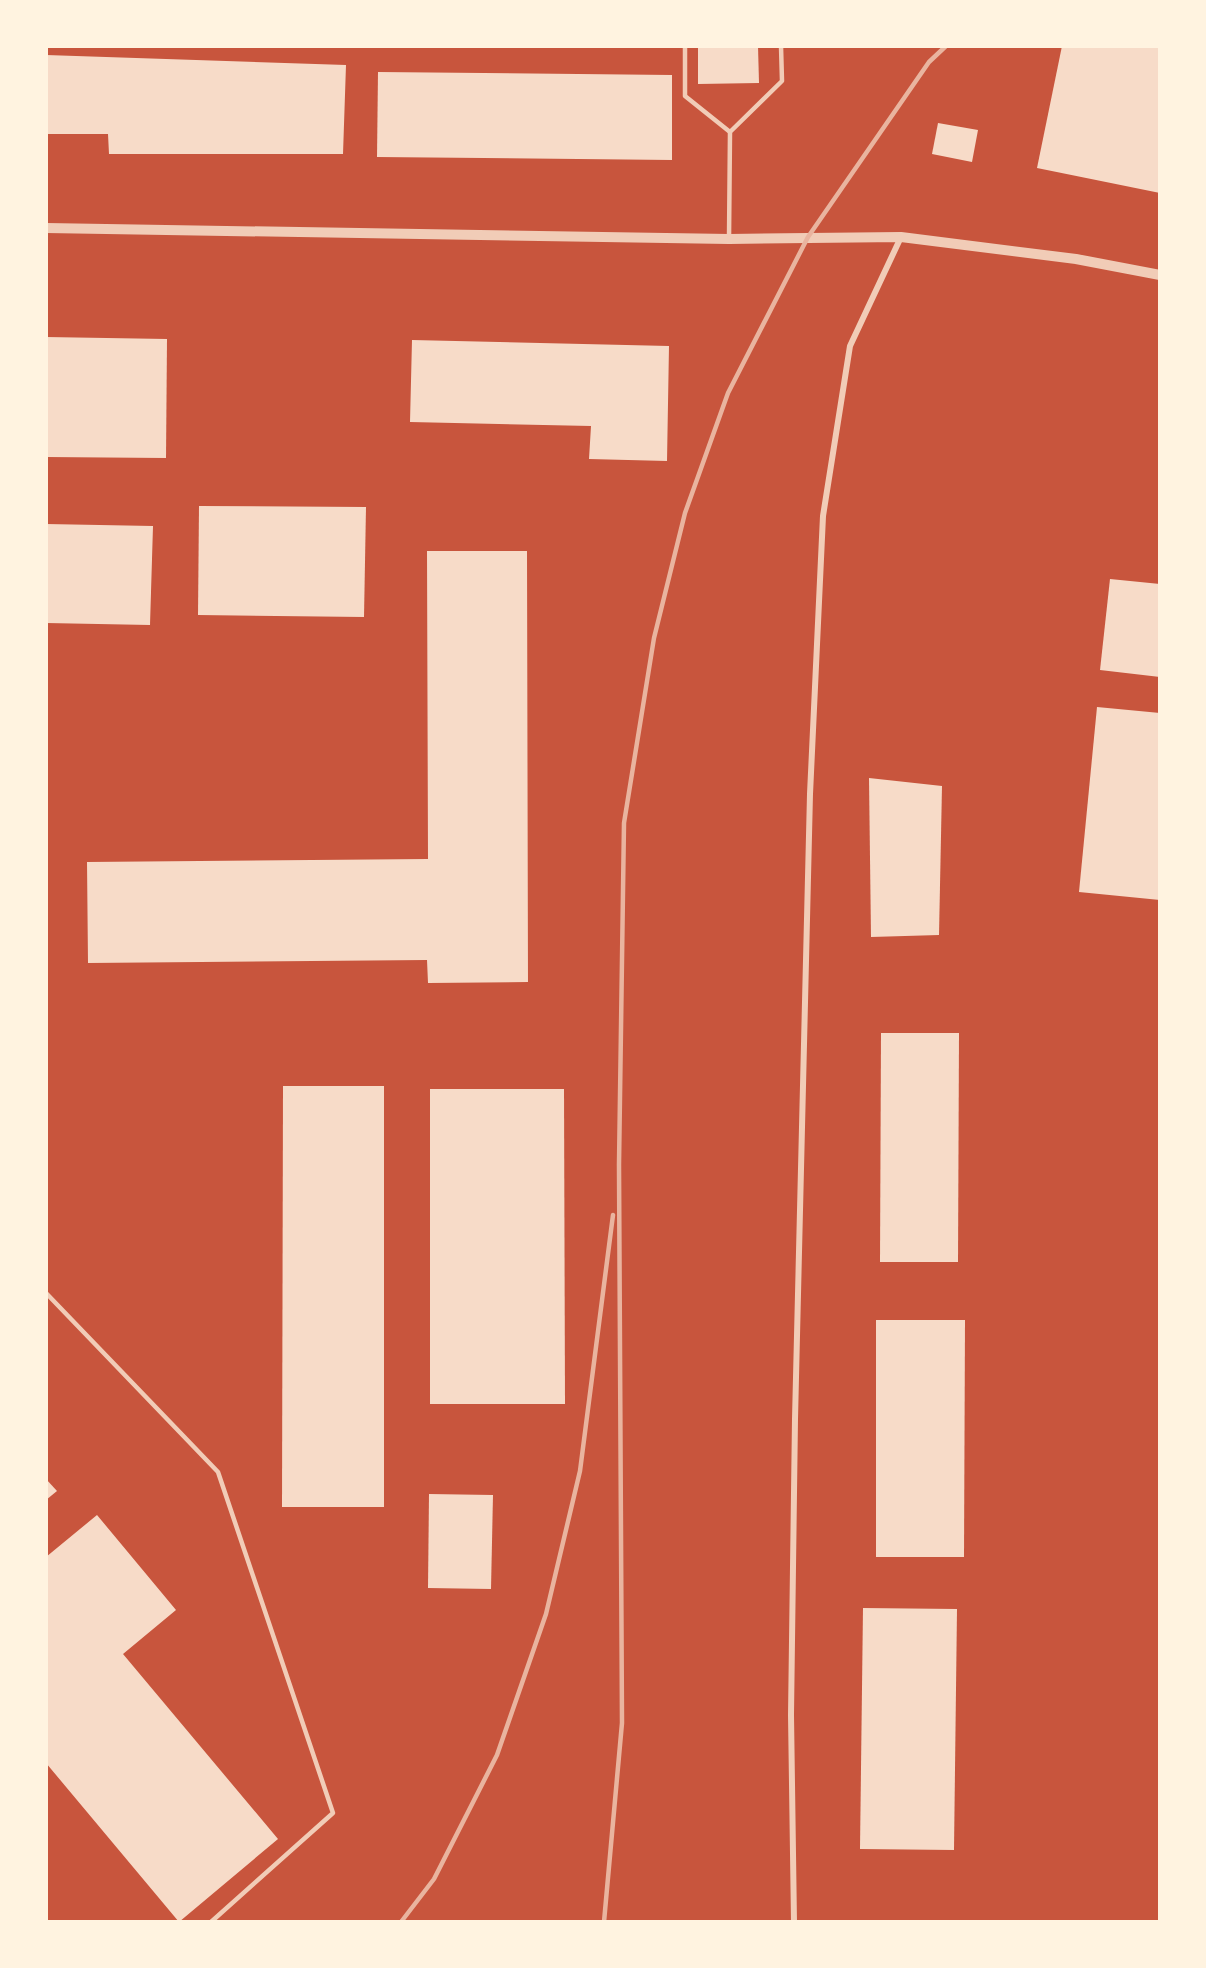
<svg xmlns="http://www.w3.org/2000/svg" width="1206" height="1968" font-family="Commissioner,sans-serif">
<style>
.building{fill:#f7dbc8}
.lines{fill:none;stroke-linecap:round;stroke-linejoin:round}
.service{stroke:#f1ccb7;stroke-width:4.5}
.minor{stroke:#f1ccb7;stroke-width:6}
.tertiary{stroke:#f1ccb7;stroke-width:10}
.rail{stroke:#e9b49f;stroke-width:4.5}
</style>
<rect width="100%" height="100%" fill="#c8553d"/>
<g class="building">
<polygon points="698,46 758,46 759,83 698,84"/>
<polygon points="1062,46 1160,46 1160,193 1037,168"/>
<polygon points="46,55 346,65 343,154 109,154 108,134 46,134"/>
<polygon points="378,72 672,75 672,160 377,157"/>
<polygon points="938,123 978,130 972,162 932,154"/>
<polygon points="46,337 167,339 166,458 46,457"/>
<polygon points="412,340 669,346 667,461 589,459 591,426 410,422"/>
<polygon points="199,506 366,507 364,617 198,615"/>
<polygon points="46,524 153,526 150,625 46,623"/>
<polygon points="427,551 527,551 528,982 428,983 427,960 88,963 87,862 428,859"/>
<polygon points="1110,579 1160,584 1160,677 1100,670"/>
<polygon points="1097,707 1160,713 1160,900 1079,892"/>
<polygon points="869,778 942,786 939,935 871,937"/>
<polygon points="881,1033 959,1033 958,1262 880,1262"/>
<polygon points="283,1086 384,1086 384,1507 282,1507"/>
<polygon points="430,1089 564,1089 565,1404 430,1404"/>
<polygon points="876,1320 965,1320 964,1557 876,1557"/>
<polygon points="46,1479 57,1491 46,1500"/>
<polygon points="429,1494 493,1495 491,1589 428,1588"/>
<polygon points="97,1515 176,1610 123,1654 278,1839 179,1922 46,1763 46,1557"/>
<polygon points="863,1608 957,1609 954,1850 860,1849"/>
</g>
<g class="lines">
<g class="service">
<polyline points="685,46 685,96 730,132"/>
<polyline points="729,239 730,132 782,81 781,46"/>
<polyline points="46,1293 218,1472 333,1813 211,1922"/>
</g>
<polyline class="minor" points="794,1922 791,1715 795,1419 810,794 823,516 850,346 901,237"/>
<polyline class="tertiary" points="46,228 729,239 901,237 1076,259 1160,275"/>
<g class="rail">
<polyline points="401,1922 434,1879 497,1755 546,1614 580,1471 613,1215"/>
<polyline points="604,1922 622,1723 619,1165 624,823 654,638 685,513 728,393 808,237 929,62 946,46"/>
</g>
</g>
<rect width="1206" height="1968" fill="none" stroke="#fff3e0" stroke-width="96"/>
</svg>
